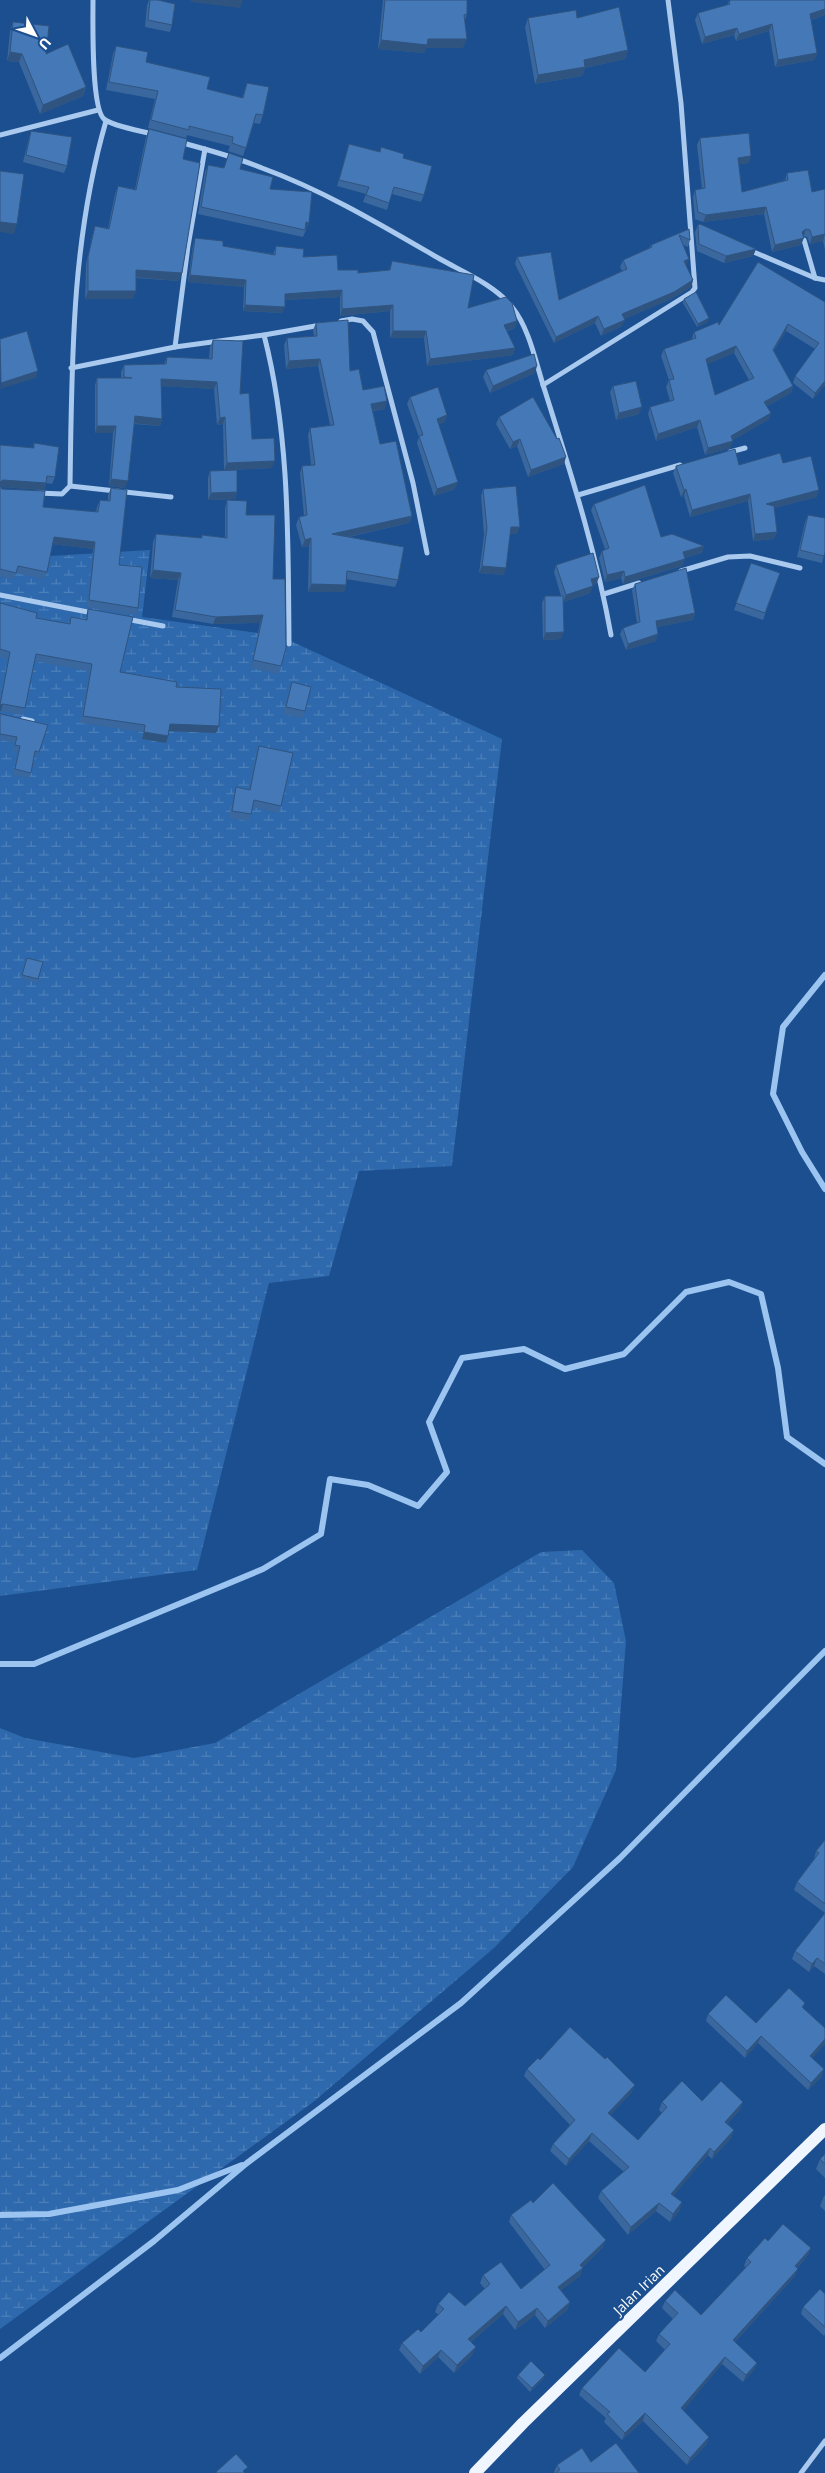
<svg xmlns="http://www.w3.org/2000/svg" width="825" height="2473" font-family="'Open Sans',sans-serif">
<style>
.wetland{fill:url(#wetland-marsh)}
.lines{fill:none;stroke-linecap:round;stroke-linejoin:round}
.stream{stroke:#9cc4f0;stroke-width:6}
.minor{stroke:#a9c9ee;stroke-width:5}
.primary{stroke:#f0f6ff;stroke-width:12}
.wall{fill:#3a679d;fill-rule:evenodd}
.shaded-wall{fill:#305480}
.building{fill:#4478b7;stroke:#305480;fill-rule:evenodd}
.labels{text-anchor:middle;stroke-width:4.5;stroke-linejoin:round;paint-order:stroke}
.street-label{font-size:14px;fill:#fff;stroke:#1b4f8f}
</style>
<defs>
<pattern id="wetland-marsh" width="20" height="14" patternUnits="userSpaceOnUse" patternTransform="scale(1.25)"><rect width="20" height="14" fill="#2e69ad"/><path d="M1 5h8M5 5V1M11 12h8M15 12V8" fill="none" stroke="#4d80b9"/></pattern>
</defs>
<rect width="100%" height="100%" fill="#1b4f8f"/>
<g class="wetland">
<polygon points="150,550 142,617 280,636 502,739 452,1166 359,1171 329,1276 269,1283 197,1570 0,1596 0,559"/>
<polygon points="582,1550 614,1583 626,1641 616,1770 573,1867 494,1948 312,2103 0,2329 0,1728 25,1738 134,1758 215,1743 541,1552"/>
</g>
<g class="lines">
<g class="stream">
<polyline points="825,975 783,1027 773,1094 802,1152 825,1189"/>
<polyline points="0,1664 34,1664 263,1569 321,1534 330,1479 368,1485 418,1506 447,1472 429,1422 462,1358 524,1349 565,1369 624,1354 686,1292 729,1282 761,1294 778,1368 787,1437 825,1464"/>
<polyline points="0,2215 49,2214 178,2190 242,2165"/>
<polyline points="0,2358 154,2241 247,2163 461,2003 620,1858 825,1651"/>
</g>
<g class="minor">
<path d="M93,0c0,20 -2,108 11,119 8,7 37,12 48,15"/>
<polyline points="0,135 98,110"/>
<path d="M180,142c27,8 56,15 82,26 63,23 121,58 178,91 23,13 55,26 72,48 18,22 24,57 33,84 25,80 51,160 66,244"/>
<polyline points="804,240 815,278"/>
<polyline points="749,250 815,278 825,280"/>
<polyline points="341,321 352,319 363,321 373,332 413,483 427,553"/>
<path d="M264,335c26,100 24,207 25,309"/>
<polyline points="175,347 188,246 205,149"/>
<polyline points="71,368 175,347 264,335 321,325"/>
<polyline points="543,385 692,292 695,288 681,103 668,0"/>
<polyline points="730,452 745,448"/>
<polyline points="70,486 171,497"/>
<path d="M38,493l24,1 8,-8c2,-125 1,-244 36,-365"/>
<polyline points="578,495 680,465"/>
<polyline points="681,571 728,557 750,556 800,568"/>
<polyline points="604,594 639,583"/>
<polyline points="0,595 93,613"/>
<polyline points="126,619 163,626"/>
<polyline points="23,719 32,721"/>
<polyline points="801,2473 825,2441"/>
</g>
<polyline class="primary" points="475,2473 523,2423 825,2129"/>
</g>
<g class="wall">
<polygon points="149,0 158,0 172,25 170,32 145,27 147,5"/>
<polygon points="383,0 467,0 467,14 465,20 463,48 426,48 424,53 378,49"/>
<polygon points="729,1 825,15 811,20 817,53 814,60 775,67 769,31 736,41 734,35 702,44 695,20 698,13 727,5"/>
<polygon points="528,18 628,50 625,59 585,68 582,76 535,84 525,27"/>
<polygon points="13,22 46,54 86,87 83,96 40,114 19,62 7,61 10,31"/>
<polygon points="116,46 146,62 207,89 242,98 247,83 263,115 260,124 254,123 243,156 228,151 230,146 187,135 186,138 148,128 155,99 106,90 113,54"/>
<polygon points="149,129 183,159 179,281 136,278 133,299 85,299 86,264 93,233 95,226 108,228 115,194 118,186 135,189 146,137"/>
<polygon points="31,131 67,166 64,173 23,162 29,138"/>
<polygon points="700,138 749,163 739,164 742,192 785,180 787,173 812,192 825,189 825,250 823,241 810,244 807,237 803,236 804,238 801,245 772,252 764,214 703,222 695,219 693,197 695,190 702,189 697,145"/>
<polygon points="349,144 403,158 424,195 421,202 392,194 387,210 363,202 366,194 337,186"/>
<polygon points="229,153 240,169 270,189 309,223 303,237 198,214 205,172 208,165 224,168"/>
<polygon points="698,225 756,249 753,256 724,263 697,251 695,232"/>
<polygon points="689,229 690,240 688,247 683,245 686,266 693,280 691,287 671,299 624,319 622,326 601,336 595,323 554,343 515,264 517,257 559,300 622,271 620,267 623,260 649,248 651,245"/>
<polygon points="195,238 223,246 273,254 276,246 338,270 358,273 389,270 392,261 468,308 517,321 515,328 507,331 515,348 513,355 427,366 424,338 390,338 390,311 340,316 340,297 285,300 282,313 243,311 244,287 188,282 193,245"/>
<polygon points="684,299 708,322 697,327 683,303"/>
<path d="M825,302v83l-12,14 -20,-16 2,-7 20,-27 -29,-18 -12,20 19,35 -2,7 -24,13 4,7 -3,7 -36,20 -2,8 -25,7 -8,-28 -41,14 -8,-27 2,-7 20,-6 -4,-14 3,-7 -8,-24 3,-7 28,-10v-1l2,-6 25,-7zM734,353l15,27 -34,15 -8,-31z"/>
<polygon points="316,323 363,390 385,409 373,411 380,444 412,516 409,523 349,537 398,580 395,587 346,579 346,585 344,592 308,592 309,546 302,547 296,525 299,517 304,516 300,473 302,466 311,465 308,435 310,428 330,425 318,366 286,369 284,345 287,338 314,336 313,330"/>
<polygon points="213,340 240,394 252,439 272,468 224,470 223,424 217,425 214,389 161,386 162,419 160,426 134,424 125,488 109,486 113,433 95,433 95,385 97,378 121,378 121,372 124,365 164,364 167,357 209,359 210,347"/>
<polygon points="486,370 535,373 490,393 483,377"/>
<polygon points="613,386 639,414 616,420 610,392"/>
<polygon points="410,397 445,422 439,424 455,489 434,496 417,443 419,437 407,404"/>
<polygon points="499,417 564,464 528,477 517,446 510,449 496,424"/>
<polygon points="34,443 55,477 52,484 46,483 44,490 1,487 2,489 43,507 96,512 97,507 100,500 108,501 108,495 111,488 119,565 138,608 136,615 87,607 93,549 52,544 47,572 44,579 16,573 14,579 0,577 0,445 33,448"/>
<polygon points="783,463 817,497 774,508 777,532 774,539 753,541 748,501 690,517 684,496 681,497 673,473 676,466"/>
<polygon points="210,471 237,492 235,499 208,500 208,478"/>
<polygon points="483,489 517,534 510,534 504,575 479,573 484,535 481,496"/>
<polygon points="227,500 246,515 273,579 281,666 279,674 251,668 260,623 213,624 172,617 178,580 150,578 153,542 156,534 201,538 202,535 225,538 225,508"/>
<polygon points="594,504 661,537 704,546 702,553 685,558 682,566 623,584 621,578 605,582 599,558 602,551 605,549 591,510"/>
<polygon points="808,515 824,556 822,563 797,557 805,522"/>
<polygon points="751,563 780,573 763,620 734,610"/>
<polygon points="556,565 599,577 596,584 592,585 590,593 563,602 561,639 543,640 542,603 545,596 561,596 554,572"/>
<polygon points="635,584 695,613 693,620 657,627 656,641 626,650 620,634 623,628 637,623 632,590"/>
<polygon points="0,603 36,618 69,624 71,617 85,620 86,616 88,609 120,672 176,687 216,733 169,731 166,743 142,739 143,732 80,723 89,671 34,661 25,708 22,715 0,711 0,697 8,659 0,657"/>
<polygon points="292,682 305,711 303,718 283,714"/>
<polygon points="0,713 1,714 48,725 37,757 34,756 31,773 29,778 13,775 18,752 13,750 15,743 0,740"/>
<polygon points="259,746 281,806 279,813 252,807 248,821 229,818 234,794 236,787 249,790 256,753"/>
<polygon points="27,958 43,962 37,983 21,978"/>
<polygon points="825,1840 825,1974 814,1966 809,1972 792,1959 795,1951 825,1913 794,1890 797,1882 814,1859 816,1851"/>
<polygon points="805,2003 803,2008 825,2028 825,2044 812,2058 822,2076 808,2090 758,2043 745,2058 706,2021 708,2014 756,2023"/>
<polygon points="540,2060 632,2092 610,2115 638,2140 662,2113 659,2110 662,2102 702,2101 740,2110 727,2124 734,2130 731,2138 712,2159 708,2155 673,2195 680,2210 670,2222 656,2211 628,2235 598,2198 601,2191 624,2172 589,2141 566,2166 550,2151 553,2144 570,2125 524,2076 527,2069"/>
<polygon points="825,2154 825,2178 816,2169 820,2159"/>
<polygon points="825,2195 825,2211 820,2206 824,2196"/>
<polygon points="533,2203 603,2247 582,2268 580,2276 561,2290 570,2302 567,2310 545,2328 535,2315 515,2330 503,2314 471,2342 473,2354 454,2373 438,2357 420,2374 399,2350 402,2343 421,2332 439,2315 435,2312 438,2304 465,2306 485,2289 480,2283 483,2275 521,2289 545,2270 509,2222 511,2215"/>
<polygon points="768,2241 811,2248 808,2255 797,2268 795,2276 735,2342 757,2363 754,2370 743,2382 722,2364 683,2410 709,2437 706,2445 687,2465 643,2421 622,2440 604,2422 606,2418 579,2395 582,2388 645,2372 665,2350 656,2341 659,2334 673,2319 662,2308 665,2301 701,2315 746,2267 744,2266 747,2258"/>
<polygon points="825,2294 825,2334 824,2336 801,2314 803,2307"/>
<polygon points="518,2375 544,2378 530,2392 517,2378"/>
<polygon points="591,2462 639,2473 555,2473 554,2472 557,2465"/>
</g>
<g class="shaded-wall">
<polygon points="191,0 243,0 240,8 191,2"/>
<polygon points="825,9 825,15 807,21 810,14"/>
<polygon points="772,24 769,31 736,41 739,34"/>
<polygon points="737,28 734,35 702,44 705,37"/>
<polygon points="428,39 467,39 463,48 426,48 424,53 378,49 381,40"/>
<polygon points="628,50 625,59 585,68 582,76 535,84 538,75 584,60"/>
<polygon points="10,52 22,54 19,62 7,61"/>
<polygon points="817,53 814,60 775,67 778,60"/>
<polygon points="86,87 83,96 40,114 43,105"/>
<polygon points="751,156 749,163 735,165 738,158"/>
<polygon points="766,207 764,214 703,222 706,215"/>
<polygon points="0,222 17,224 14,234 0,232"/>
<polygon points="306,222 309,223 306,230 303,229"/>
<polygon points="806,229 801,245 772,252 775,245 802,232"/>
<polygon points="825,234 823,241 810,244 812,237"/>
<polygon points="756,249 753,256 724,263 726,256"/>
<polygon points="689,259 686,266 684,261"/>
<polygon points="136,270 182,273 179,281 133,277"/>
<polygon points="190,275 246,280 244,287 188,282"/>
<polygon points="693,280 691,287 671,299 620,321 622,314"/>
<polygon points="342,290 340,297 283,300 285,294"/>
<polygon points="88,291 136,291 133,299 85,299"/>
<polygon points="245,305 285,307 282,313 243,311"/>
<polygon points="393,305 390,311 340,316 342,309"/>
<polygon points="598,316 595,323 554,343 556,337"/>
<polygon points="709,318 708,322 697,327 698,324"/>
<polygon points="625,320 622,326 601,336 604,329"/>
<polygon points="517,321 515,328 502,332 504,325"/>
<polygon points="788,324 786,331 771,356 773,350"/>
<polygon points="393,331 426,331 424,338 390,338"/>
<polygon points="736,346 734,353 704,366 706,359"/>
<polygon points="515,348 513,355 427,366 430,359"/>
<polygon points="320,359 318,366 286,369 289,361"/>
<polygon points="537,366 535,373 490,393 493,386"/>
<polygon points="38,371 36,378 0,389 1,383"/>
<polygon points="161,379 217,382 214,389 159,386"/>
<polygon points="825,381 825,385 813,399 815,393"/>
<polygon points="793,386 791,393 762,409 764,402"/>
<polygon points="387,401 385,409 368,411 371,404"/>
<polygon points="642,407 639,414 616,420 619,413"/>
<polygon points="771,413 768,420 730,442 733,441 730,448 705,455 708,448"/>
<polygon points="447,415 445,422 434,426 437,419"/>
<polygon points="135,416 162,419 160,426 132,423"/>
<polygon points="225,417 223,424 217,425 220,418"/>
<polygon points="700,420 697,427 656,441 658,434"/>
<polygon points="97,426 116,426 113,433 95,433"/>
<polygon points="520,439 517,446 510,449 513,442"/>
<polygon points="566,457 564,464 528,477 531,470"/>
<polygon points="275,461 272,468 224,470 227,463"/>
<polygon points="111,479 128,481 125,488 109,486"/>
<polygon points="3,480 46,483 44,490 0,487 0,482"/>
<polygon points="458,482 455,489 434,496 437,489"/>
<polygon points="686,489 684,496 681,497 684,490"/>
<polygon points="819,490 817,497 763,511 766,504"/>
<polygon points="237,492 235,499 208,500 211,493"/>
<polygon points="750,494 748,501 690,517 692,510"/>
<polygon points="412,516 409,523 329,541 332,534"/>
<polygon points="511,527 520,527 517,534 509,534"/>
<polygon points="777,532 774,539 753,541 755,534"/>
<polygon points="54,537 95,542 93,549 51,544"/>
<polygon points="311,538 309,546 302,547 305,540"/>
<polygon points="704,546 702,553 681,559 683,552"/>
<polygon points="685,559 682,566 623,584 625,577"/>
<polygon points="482,566 506,568 504,575 479,573"/>
<polygon points="153,570 181,573 178,580 150,578"/>
<polygon points="624,571 621,578 605,582 607,575"/>
<polygon points="599,577 596,584 588,586 591,579"/>
<polygon points="311,584 346,585 344,592 308,592"/>
<polygon points="593,586 590,593 563,602 566,595"/>
<polygon points="695,613 693,620 653,628 656,621"/>
<polygon points="263,615 260,623 213,624 216,617"/>
<polygon points="564,632 561,639 543,640 545,633"/>
<polygon points="658,634 656,641 626,650 628,644"/>
<polygon points="3,704 1,711 0,711 0,705"/>
<polygon points="170,724 219,726 216,733 168,731"/>
<polygon points="144,732 168,736 166,743 142,739"/>
<polygon points="817,1958 814,1966 809,1972 812,1964"/>
<polygon points="761,2036 758,2043 745,2058 747,2051"/>
<polygon points="825,2039 825,2044 808,2063 810,2056"/>
<polygon points="824,2069 822,2076 808,2090 811,2083"/>
<polygon points="635,2085 632,2092 605,2120 608,2113"/>
<polygon points="743,2102 740,2110 722,2129 725,2122"/>
<polygon points="734,2130 731,2138 712,2159 714,2152"/>
<polygon points="592,2133 589,2141 566,2166 569,2159"/>
<polygon points="710,2148 708,2155 669,2201 671,2194"/>
<polygon points="682,2202 680,2210 670,2222 673,2214"/>
<polygon points="659,2203 656,2211 628,2235 631,2227"/>
<polygon points="606,2240 603,2247 579,2271 583,2268 580,2276 555,2295 558,2287"/>
<polygon points="811,2248 808,2255 792,2273 795,2266"/>
<polygon points="798,2269 795,2276 730,2347 733,2340"/>
<polygon points="570,2302 567,2310 545,2328 548,2321"/>
<polygon points="506,2306 503,2314 465,2347 468,2339"/>
<polygon points="537,2308 535,2315 515,2330 518,2322"/>
<polygon points="476,2347 473,2354 454,2373 457,2365"/>
<polygon points="441,2350 438,2357 420,2374 423,2366"/>
<polygon points="725,2357 722,2364 679,2416 681,2408"/>
<polygon points="757,2363 754,2370 743,2382 746,2375"/>
<polygon points="545,2375 544,2378 530,2392 532,2388"/>
<polygon points="645,2413 643,2421 622,2440 625,2433"/>
<polygon points="709,2437 706,2445 687,2465 690,2458"/>
</g>
<g class="building">
<polygon points="150,0 158,0 175,4 172,25 148,20"/>
<polygon points="385,0 467,0 467,14 464,15 467,39 428,39 427,45 381,40"/>
<polygon points="731,0 825,0 825,9 810,14 817,53 778,60 772,24 739,34 737,28 705,37 698,13 730,4 729,1"/>
<polygon points="619,7 628,50 584,60 585,67 538,75 528,18 576,10 577,18"/>
<polygon points="13,22 49,26 46,54 68,44 86,87 43,105 22,54 10,52"/>
<polygon points="116,46 148,52 146,62 210,77 207,89 243,98 247,83 269,87 263,115 256,114 246,148 232,143 233,137 189,126 189,130 151,120 158,91 109,82"/>
<polygon points="149,129 187,139 183,159 200,163 182,273 136,270 136,291 88,291 88,257 95,226 109,229 118,186 136,190"/>
<polygon points="31,131 72,137 67,166 26,155"/>
<polygon points="749,133 751,156 738,158 742,192 788,180 787,173 808,170 812,192 825,189 825,234 812,237 810,230 806,229 802,232 804,238 775,245 766,207 706,215 698,212 695,190 705,188 700,138"/>
<polygon points="349,144 380,152 381,147 404,154 403,158 432,166 424,195 394,187 389,203 366,195 369,187 339,180"/>
<polygon points="229,153 243,158 240,169 273,177 270,189 312,192 309,223 306,222 305,230 201,207 208,165 224,168"/>
<polygon points="0,171 24,174 17,224 0,222"/>
<polygon points="700,224 756,249 726,256 699,244 698,225"/>
<polygon points="689,229 690,240 679,235 689,259 684,261 693,280 674,292 622,314 625,320 604,329 598,316 556,337 517,257 551,252 559,300 627,269 623,260 652,247 651,245"/>
<polygon points="195,238 223,241 223,246 275,255 276,246 304,249 303,257 337,255 338,270 358,270 358,273 390,270 392,261 474,275 468,308 506,297 512,303 517,321 504,325 515,348 430,359 426,331 393,331 393,305 342,309 342,290 285,294 285,307 245,305 246,280 190,275"/>
<path d="M758,262l67,40v79l-10,12 -20,-17 24,-33 -31,-19 -15,26 20,36 -29,16 7,11 -40,23 2,5 -25,7 -8,-28 -42,14 -8,-27 24,-7 -5,-20 5,-1 -10,-30 32,-11 -2,-6 24,-10 1,3zM736,346l18,32 -39,17 -9,-36z"/>
<polygon points="696,292 709,318 698,324 684,299"/>
<polygon points="348,320 350,371 359,369 363,390 384,386 387,401 371,404 380,444 396,441 412,516 332,534 404,547 398,580 347,571 346,585 311,584 311,538 305,540 299,517 307,515 302,466 315,465 310,428 334,425 320,359 289,361 287,338 317,336 316,323"/>
<polygon points="27,331 38,371 1,383 0,339"/>
<polygon points="213,340 243,341 240,394 249,393 252,439 274,438 275,461 227,463 225,417 220,418 217,382 161,379 162,419 135,416 128,481 111,479 116,426 97,426 97,378 132,378 124,377 124,365 166,364 167,357 212,359"/>
<polygon points="534,354 537,366 493,386 486,370"/>
<polygon points="636,381 642,407 619,413 613,386"/>
<polygon points="438,387 447,415 437,419 458,482 437,489 419,436 423,435 410,397"/>
<polygon points="533,397 557,439 559,438 566,457 531,470 520,439 513,442 499,417"/>
<polygon points="34,443 59,447 55,477 47,476 46,483 3,480 0,482 0,445 34,448"/>
<polygon points="735,449 739,465 780,453 783,463 811,456 819,490 766,504 774,506 777,532 755,534 750,494 692,510 686,489 684,490 676,466"/>
<polygon points="237,470 237,492 211,493 210,471"/>
<polygon points="645,485 661,537 672,534 704,546 683,552 685,559 625,577 624,571 607,575 602,551 609,548 594,504"/>
<polygon points="0,486 2,489 45,491 43,507 98,512 100,500 110,501 111,488 127,490 119,565 142,567 138,608 89,600 95,542 54,537 47,572 18,566 16,573 0,569"/>
<polygon points="516,486 520,527 511,527 506,568 482,566 487,528 483,489"/>
<polygon points="227,500 247,501 246,515 275,515 273,579 285,579 286,648 281,666 253,660 263,615 216,617 175,610 181,573 153,570 156,534 202,538 202,535 227,538"/>
<polygon points="808,515 825,518 825,552 824,556 800,550"/>
<polygon points="593,553 599,577 591,579 593,586 566,595 556,565"/>
<polygon points="751,563 780,573 765,613 736,603"/>
<polygon points="686,568 695,613 656,621 658,634 628,644 623,628 640,622 635,584"/>
<polygon points="545,596 563,596 564,632 545,633"/>
<polygon points="0,603 37,613 36,618 70,624 71,617 87,620 88,609 133,617 120,672 177,682 176,687 221,689 219,726 170,724 168,736 144,732 145,725 83,716 92,664 36,654 25,708 3,704 0,705 10,652 0,649"/>
<polygon points="292,682 311,687 305,711 286,707"/>
<polygon points="0,713 1,714 48,725 39,752 35,751 31,773 15,769 20,746 15,745 17,737 0,734"/>
<polygon points="259,746 293,753 281,806 254,800 251,814 232,811 236,787 250,790"/>
<polygon points="27,958 43,962 38,979 22,975"/>
<polygon points="825,1840 825,1904 797,1882 819,1853 816,1851"/>
<polygon points="825,1913 825,1964 817,1958 812,1964 795,1951"/>
<polygon points="789,1988 805,2003 802,2007 825,2028 825,2039 810,2056 824,2069 811,2083 761,2036 747,2051 708,2014 726,1995 756,2023"/>
<polygon points="570,2027 605,2059 607,2057 635,2085 608,2113 638,2140 667,2107 662,2102 682,2081 702,2101 721,2081 743,2102 725,2122 734,2130 714,2152 710,2148 671,2194 682,2202 673,2214 659,2203 631,2227 601,2191 629,2167 592,2133 569,2159 553,2144 575,2120 527,2069 538,2058 540,2060"/>
<polygon points="825,2154 825,2164 820,2159"/>
<polygon points="553,2183 606,2240 580,2265 583,2268 558,2287 570,2302 548,2321 537,2308 518,2322 506,2306 468,2339 476,2347 457,2365 441,2350 423,2366 402,2343 418,2329 421,2332 444,2309 438,2304 449,2292 465,2306 490,2284 483,2275 501,2262 521,2289 550,2265 511,2215 531,2200 533,2203"/>
<polygon points="783,2224 811,2248 795,2266 798,2269 733,2340 757,2363 746,2375 725,2357 681,2408 709,2437 690,2458 645,2413 625,2433 607,2414 610,2412 582,2388 619,2348 645,2372 670,2344 659,2334 678,2313 665,2301 675,2290 701,2315 751,2262 747,2258 765,2238 768,2241"/>
<polygon points="820,2289 825,2294 825,2327 803,2307"/>
<polygon points="531,2361 545,2375 532,2388 518,2375"/>
<polygon points="616,2443 639,2473 556,2473 560,2470 557,2465 582,2448 591,2462"/>
<polygon points="236,2454 248,2467 243,2471 245,2473 217,2473 216,2472"/>
</g>
<g class="labels">
<g class="street-label">
<text transform="translate(639 2290) rotate(-44)" y="5">Jalan Irian</text>
</g>
</g>
<g transform="translate(35 35) rotate(131)" stroke="#1b4f8f" stroke-width="4" paint-order="stroke">
<path d="M0-4L9 19L0 12L-9 19Z" fill="#ffffff"/>
<text y="-8" font-size="14" font-weight="bold" text-anchor="middle" fill="#ffffff">U</text>
</g>
</svg>
